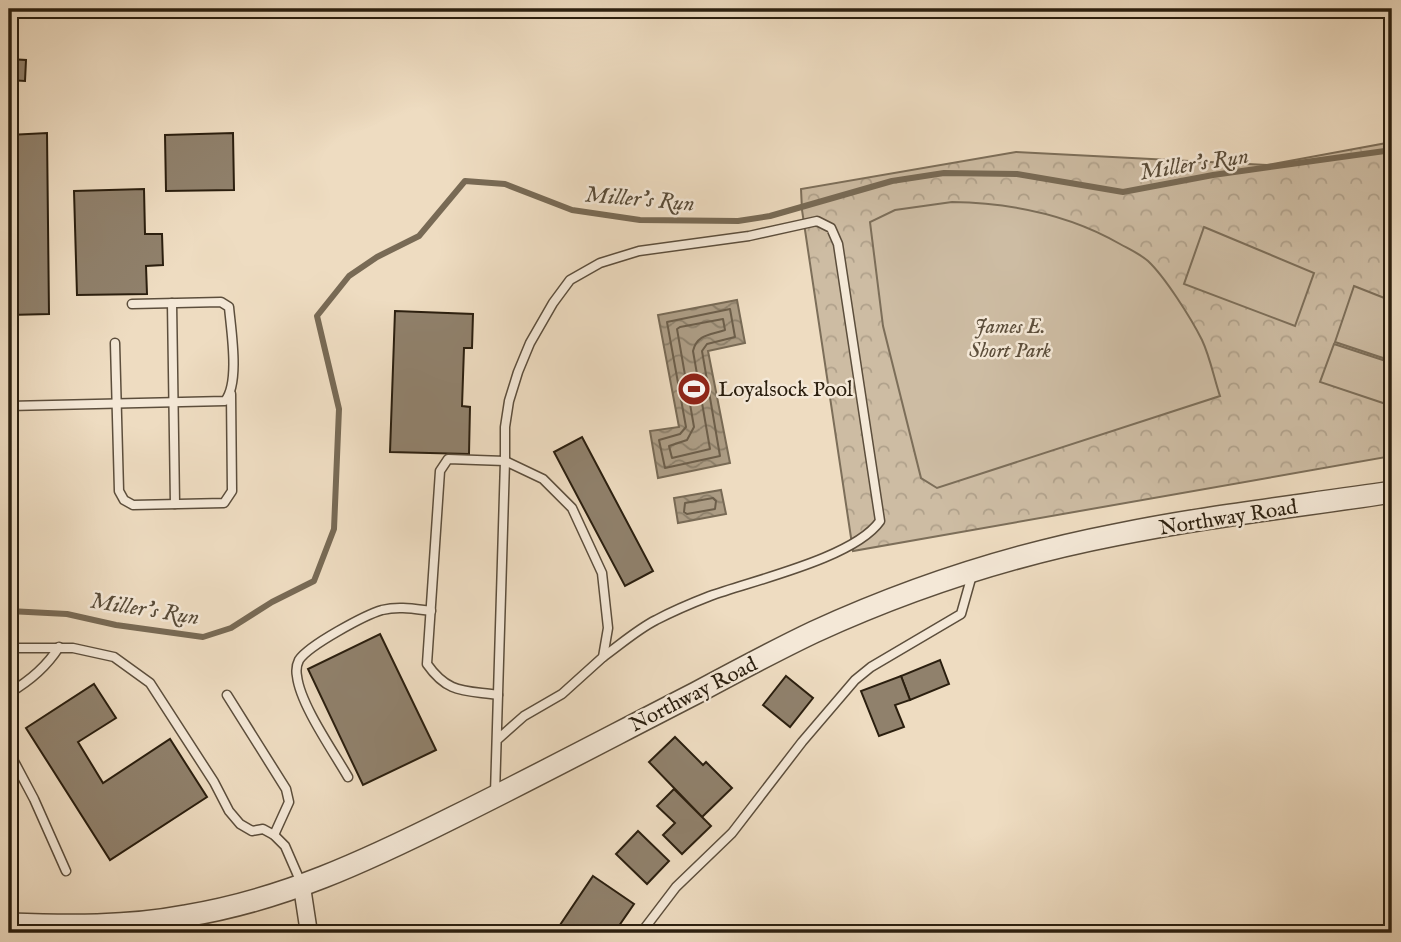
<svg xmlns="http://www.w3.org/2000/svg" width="1401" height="942" font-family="'IM FELL English',serif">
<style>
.park{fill:url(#park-crowns);stroke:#7c6e59;stroke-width:2}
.pitch{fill:#cdbca3;stroke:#7c6e59;stroke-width:2}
.water{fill:url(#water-waves);stroke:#786a55;stroke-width:2}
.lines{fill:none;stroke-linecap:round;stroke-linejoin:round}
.shore{stroke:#6c5e4a;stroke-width:2}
.stream{stroke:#786a55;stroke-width:6}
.building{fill:#90816c;stroke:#2b1f0f;stroke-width:2}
.service-casing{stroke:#5c4e3c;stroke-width:11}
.minor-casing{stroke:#5c4e3c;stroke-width:19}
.tertiary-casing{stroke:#5c4e3c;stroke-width:24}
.service{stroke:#f4e8d7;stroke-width:8}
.minor{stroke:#f4e8d7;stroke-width:16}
.tertiary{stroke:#f4e8d7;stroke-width:21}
.labels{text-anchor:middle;stroke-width:5;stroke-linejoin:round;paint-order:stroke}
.park-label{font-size:21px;font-style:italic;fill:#5c4e3b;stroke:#f4e8d7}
.poi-label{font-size:21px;fill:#2b1f0f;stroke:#f4e8d7;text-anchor:start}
.street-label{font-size:21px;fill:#2b1f0f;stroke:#f4e8d7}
.water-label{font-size:23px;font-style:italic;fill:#584b38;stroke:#f4e8d7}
</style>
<defs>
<pattern id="park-crowns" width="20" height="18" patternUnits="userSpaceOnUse" patternTransform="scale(1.75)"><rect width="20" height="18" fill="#cdbca3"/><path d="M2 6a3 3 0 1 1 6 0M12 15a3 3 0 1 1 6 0" fill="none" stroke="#b0a18b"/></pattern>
<pattern id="water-waves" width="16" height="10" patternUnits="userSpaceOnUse" patternTransform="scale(1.75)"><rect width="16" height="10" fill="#ac9c84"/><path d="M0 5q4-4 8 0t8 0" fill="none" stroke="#8c7f6a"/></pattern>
</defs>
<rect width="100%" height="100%" fill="#eedcc1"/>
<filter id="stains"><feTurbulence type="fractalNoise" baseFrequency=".00286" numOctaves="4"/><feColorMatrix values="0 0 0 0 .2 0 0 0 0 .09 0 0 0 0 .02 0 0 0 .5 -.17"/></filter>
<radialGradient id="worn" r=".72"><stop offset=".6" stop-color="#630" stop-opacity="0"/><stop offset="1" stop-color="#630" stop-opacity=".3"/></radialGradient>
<polygon class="park" points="1392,142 1392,456 853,551 802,210 801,189 1016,152 1267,165"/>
<g class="pitch">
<path d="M952,202c60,1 116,12 168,42 9,5 20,10 28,17 17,16 43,57 54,79 8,17 12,38 18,56l-283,92 -16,-10 -38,-152 -13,-104 25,-12z"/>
<polygon points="1204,227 1314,273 1295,326 1184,284"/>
<polygon points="1354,286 1392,301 1392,361 1335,342"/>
<polygon points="1334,344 1392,363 1392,406 1320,382"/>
</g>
<g class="water">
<polygon points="737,300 745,343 708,351 730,463 658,478 650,431 679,427 658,315"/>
<polygon points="721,490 726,514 678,523 674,498"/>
</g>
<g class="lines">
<g class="shore">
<polygon points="730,309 735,337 707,344 702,351 720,456 665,468 659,440 680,434 686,427 667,322"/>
<path d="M723,319l2,11c-14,5 -28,4 -32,21l17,98 -38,9 -3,-12 18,-6 7,-13 -17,-98 3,-2z"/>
<polygon points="713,498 716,501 715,509 687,514 684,512 685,503"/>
</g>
<polyline class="stream" points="9,611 67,614 116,625 203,637 231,628 272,602 314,581 334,529 339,409 317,316 349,276 377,257 419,236 465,181 505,184 572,210 640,220 738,221 770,216 892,181 944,173 1017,174 1123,192 1213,175 1392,150"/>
</g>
<g class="building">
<polygon points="9,59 26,60 25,81 9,80"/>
<polygon points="47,133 49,314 9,315 9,135"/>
<polygon points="233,133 234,190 166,191 165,135"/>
<polygon points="144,189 145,234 162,234 163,265 146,266 147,294 77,295 74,191"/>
<polygon points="395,311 473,314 472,348 464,348 462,406 470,407 469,454 390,452"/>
<polygon points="582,437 653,571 625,586 554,452"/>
<polygon points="380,634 436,750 363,785 308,669"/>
<polygon points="940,660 949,684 910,700 901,676"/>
<polygon points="786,676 813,698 790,727 763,705"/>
<polygon points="901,676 910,700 895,705 904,727 879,736 861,691"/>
<polygon points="94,684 116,718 78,742 103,783 170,739 207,797 110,860 26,728"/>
<polygon points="675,737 703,765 706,762 732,788 702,817 649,762"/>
<polygon points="674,789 711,826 682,854 663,835 675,823 657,806"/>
<polygon points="638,831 669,861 647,884 616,854"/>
<polygon points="593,876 634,904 614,933 565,933 558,928"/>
</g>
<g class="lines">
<defs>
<g id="service">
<polyline points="172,303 175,504"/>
<polyline points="115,343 119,491 124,500 133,505 224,503 232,491 231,394"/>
<path d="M9,406l216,-5c15,-18 6,-71 4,-94l-8,-5 -89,2"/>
<polyline points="9,648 73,648 114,657 150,683 214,782 229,811 240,824 252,831 263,829 274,835 285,846 302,885"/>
<path d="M9,693c19,-11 38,-27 50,-46"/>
<polyline points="227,695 286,789 289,802 274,835"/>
<path d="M498,695c-34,-5 -50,-1 -71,-31l13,-193 8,-12 57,2v-34l4,-26 9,-29 12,-29 23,-40 17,-23 30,-17 39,-12 110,-15 68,-15 14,7 7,16 42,277c-26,37 -126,59 -170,75 -18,7 -37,15 -54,24 -18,9 -35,24 -53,37"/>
<polyline points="9,752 34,799 66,871"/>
<path d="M348,777c-15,-26 -48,-73 -51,-101 -1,-5 0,-12 2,-16 10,-15 66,-45 83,-50 17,-4 32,-1 49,1"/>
<polyline points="495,794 505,461 543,479 572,508 602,573 608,628 603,657 562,694 524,716 497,740"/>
<polyline points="641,933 676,887 732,833 802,742 855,680 871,667 961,614 972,575"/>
</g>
<polyline id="minor" points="302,887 309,933"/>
<path id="tertiary" d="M9,924c59,2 118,3 176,-8 98,-16 181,-55 269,-99 81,-40 162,-83 242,-124 39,-21 78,-42 118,-61 96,-44 198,-77 301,-97 92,-19 185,-29 277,-43"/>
</defs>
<use href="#service" class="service-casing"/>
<use href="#minor" class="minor-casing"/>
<use href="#tertiary" class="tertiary-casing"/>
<use href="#service" class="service"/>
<use href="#minor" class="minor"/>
<use href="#tertiary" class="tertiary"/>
</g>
<defs>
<symbol id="stadium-disc" viewBox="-11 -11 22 22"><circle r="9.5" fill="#8f2418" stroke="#f4e8d7"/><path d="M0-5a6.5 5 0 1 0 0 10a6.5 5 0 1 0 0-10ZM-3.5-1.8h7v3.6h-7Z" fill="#fff"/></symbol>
</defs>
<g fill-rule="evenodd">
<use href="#stadium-disc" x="675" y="370" width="38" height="38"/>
</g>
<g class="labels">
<g class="park-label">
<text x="1010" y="333">James E.<tspan x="1010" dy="24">Short Park</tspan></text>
</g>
<g class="poi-label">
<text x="718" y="396">Loyalsock Pool</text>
</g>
<g class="street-label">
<text transform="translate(1228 517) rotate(-9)" y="7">Northway Road</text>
<text transform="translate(693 694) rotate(-27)" y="7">Northway Road</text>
</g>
<g class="water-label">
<text transform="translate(1194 163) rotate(-9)" y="8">Miller's Run</text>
<text transform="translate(640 198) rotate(5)" y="8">Miller's Run</text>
<text transform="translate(145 608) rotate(9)" y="8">Miller's Run</text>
</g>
</g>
<rect width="1401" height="942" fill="none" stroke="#eedcc1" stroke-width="35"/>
<rect x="10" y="10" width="1380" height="921" fill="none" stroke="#2b1f0f" stroke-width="3.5"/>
<rect x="18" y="18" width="1366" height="907" fill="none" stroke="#2b1f0f" stroke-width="2"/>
<rect width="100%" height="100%" filter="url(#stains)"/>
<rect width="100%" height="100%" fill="url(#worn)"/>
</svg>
